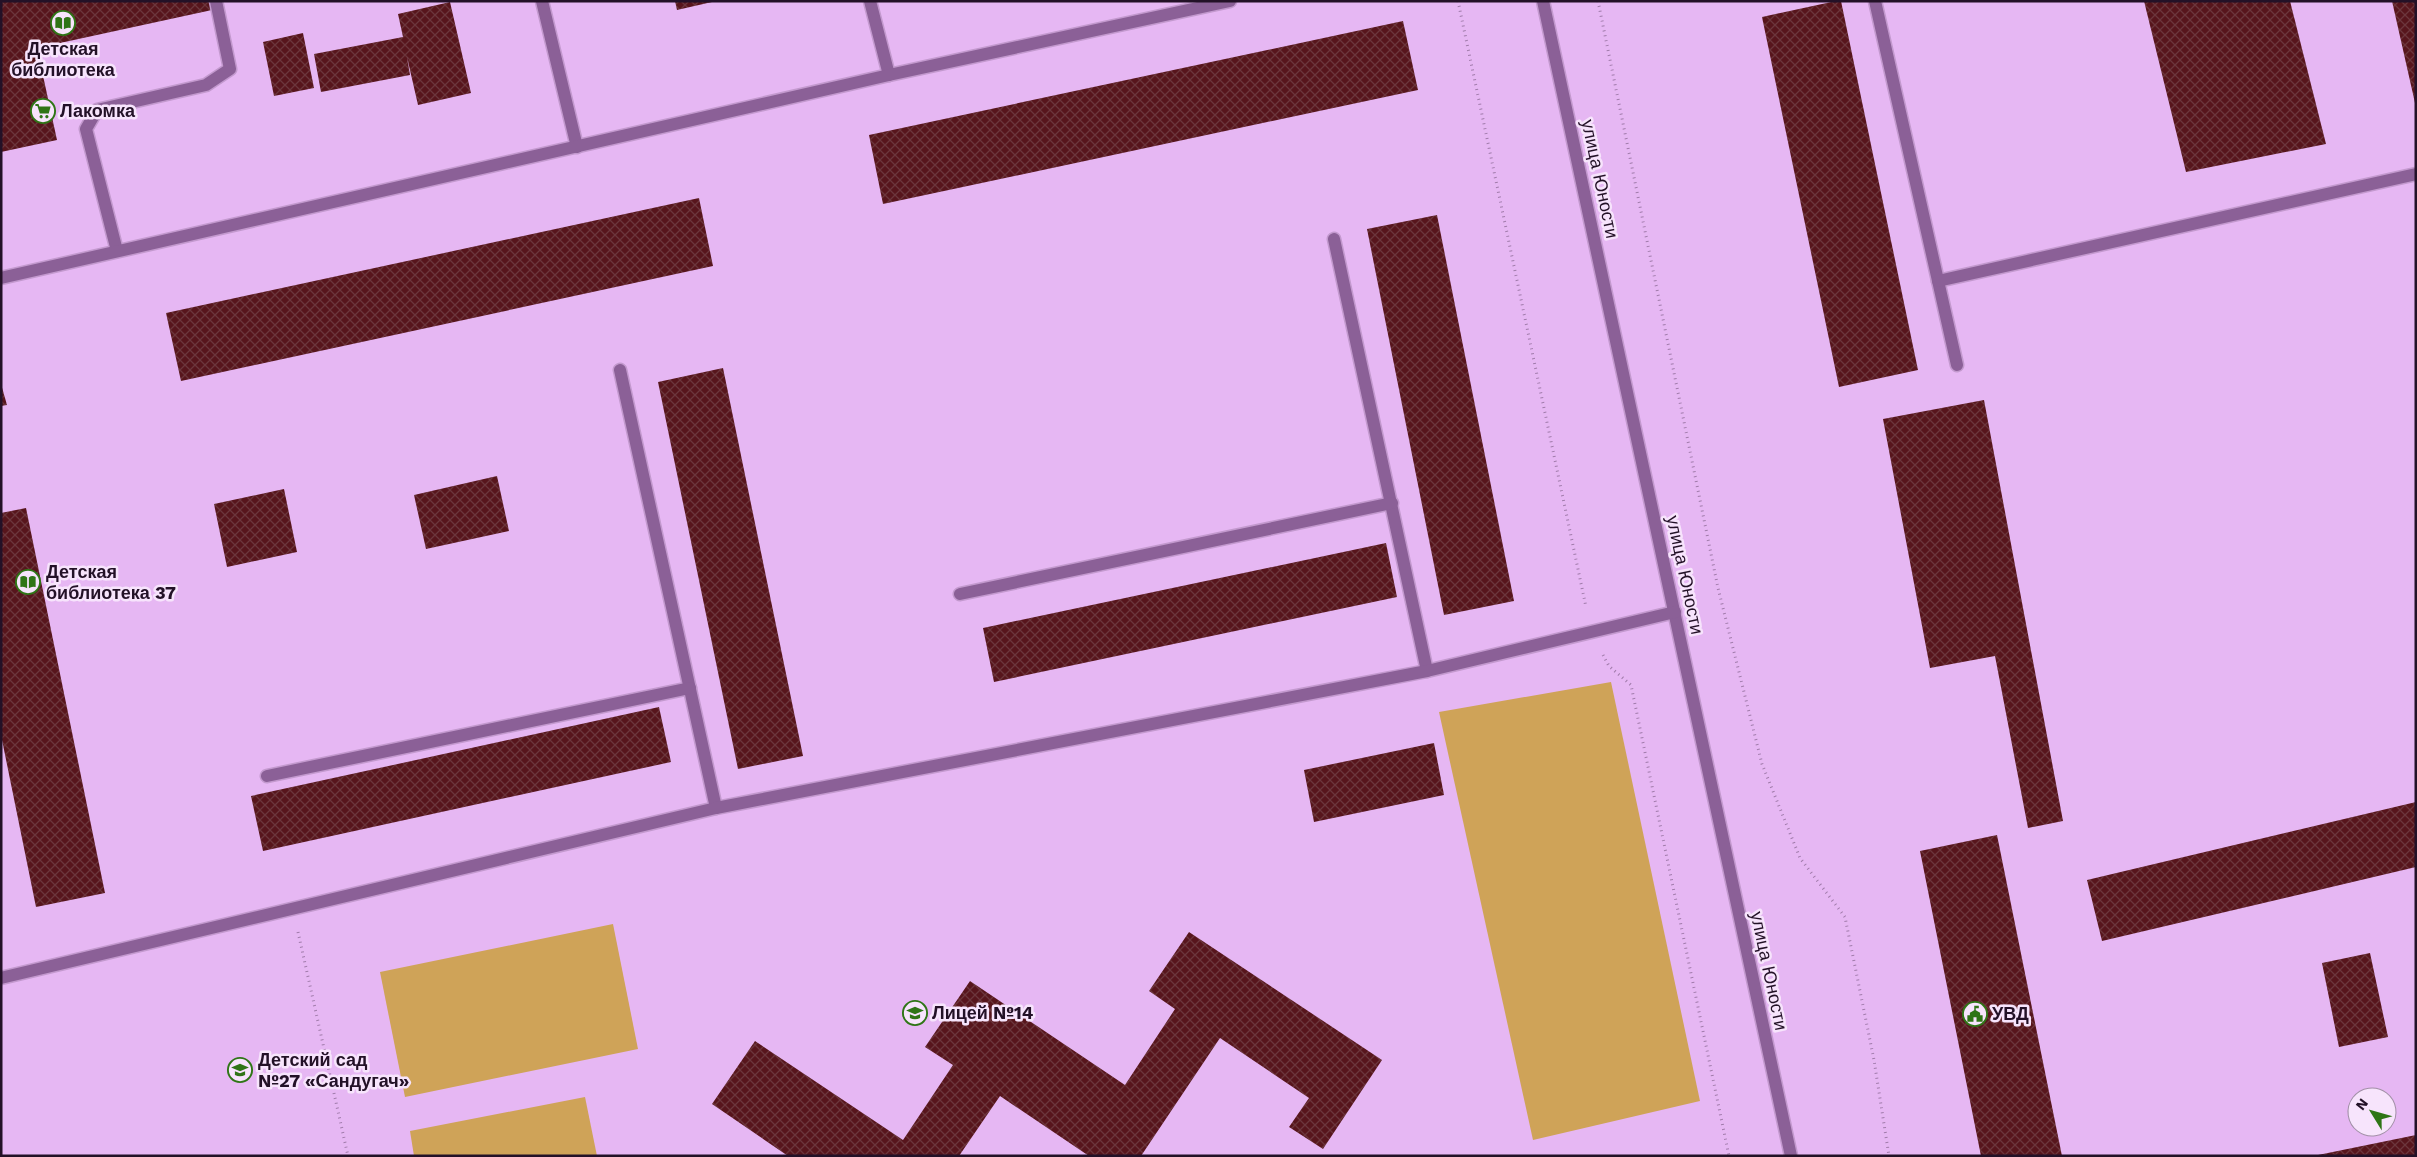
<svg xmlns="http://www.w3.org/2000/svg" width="2417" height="1157" font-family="'Work Sans',sans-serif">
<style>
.pitch{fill:#cfa358}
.building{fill:url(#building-cross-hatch)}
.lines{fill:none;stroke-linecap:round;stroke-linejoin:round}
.minor-casing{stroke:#c399ce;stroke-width:15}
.path{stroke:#a17cab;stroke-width:3;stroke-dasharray:1 4;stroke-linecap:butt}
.minor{stroke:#8b6097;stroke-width:12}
.labels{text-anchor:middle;stroke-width:5;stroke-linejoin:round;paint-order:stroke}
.poi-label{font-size:18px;font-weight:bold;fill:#231127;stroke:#f7e4fc;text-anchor:start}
.street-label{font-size:18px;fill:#231127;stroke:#f7e4fc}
</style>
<defs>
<pattern id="building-cross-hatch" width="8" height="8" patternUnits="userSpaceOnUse" patternTransform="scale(1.25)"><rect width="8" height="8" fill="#57151c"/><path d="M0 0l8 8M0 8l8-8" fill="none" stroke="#6b363c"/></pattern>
</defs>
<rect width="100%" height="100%" fill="#e6b7f3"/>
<g class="pitch">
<polygon points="1611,682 1700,1101 1533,1140 1439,712"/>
<polygon points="613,924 638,1049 405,1097 380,972"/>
<polygon points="585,1097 597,1156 414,1156 410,1131"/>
</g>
<g class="building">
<polygon points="1,1 210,1 212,10 37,48 57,140 1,152"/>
<polygon points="675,1 712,1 712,2 677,10"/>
<polygon points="1836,1 1841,1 1918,370 1839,387 1762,17"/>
<polygon points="2144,1 2290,1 2326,144 2186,172"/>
<polygon points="2392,1 2416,1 2416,103 2415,103"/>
<polygon points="450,2 471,93 418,105 407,57 410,75 321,92 314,54 403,37 398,14"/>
<polygon points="1403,21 1418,90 883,204 869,135"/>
<polygon points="303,33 314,88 274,96 263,42"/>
<polygon points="699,198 713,266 181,381 166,313"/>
<polygon points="1437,215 1514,601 1444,615 1367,229"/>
<polygon points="723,368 803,756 738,769 658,382"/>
<polygon points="1,384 7,405 1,406"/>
<polygon points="1984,400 2063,821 2028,828 1995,656 1930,668 1883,419"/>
<polygon points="497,476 509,531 426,549 414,495"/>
<polygon points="284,489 297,552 227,567 214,504"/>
<polygon points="26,508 105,893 36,907 1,735 1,513"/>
<polygon points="1386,543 1397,597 994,682 983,628"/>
<polygon points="659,707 671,762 263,851 251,796"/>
<polygon points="1434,743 1444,795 1314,822 1304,770"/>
<polygon points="2416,802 2416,867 2102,941 2087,880"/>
<polygon points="1997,835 2062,1156 1981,1156 1920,851"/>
<polygon points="1189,932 1382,1060 1323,1149 1289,1127 1309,1098 1220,1038 1141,1156 1089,1156 1000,1096 959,1156 788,1156 712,1104 755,1041 903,1140 953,1065 925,1047 970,981 1125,1085 1175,1009 1149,991"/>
<polygon points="2370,953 2388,1037 2339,1047 2322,963"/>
<polygon points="2416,1135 2416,1156 2319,1156 2318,1155"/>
</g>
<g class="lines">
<defs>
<g id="minor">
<polyline points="542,1 577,147"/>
<polyline points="870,1 889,75"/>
<polyline points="1543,1 1791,1156"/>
<polyline points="1875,1 1957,365"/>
<polyline points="1334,239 1427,671"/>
<polyline points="117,251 86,129 97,110 206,85 230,69 216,1"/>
<polyline points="1,278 889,75 1230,1"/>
<polyline points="1938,281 2416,174"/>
<polyline points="620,370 716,808"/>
<polyline points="960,594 1392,503"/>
<polyline points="267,776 690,688"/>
<polyline points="1,978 716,808 1427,671 1675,612"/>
</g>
</defs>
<use href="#minor" class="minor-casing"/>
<g class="path">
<polyline points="1458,1 1586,607"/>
<polyline points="1598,1 1718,588 1762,764 1800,858 1845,917 1874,1060 1889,1156"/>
<polyline points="1603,655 1609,666 1631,685 1729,1156"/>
<polyline points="298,932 348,1156"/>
</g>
<use href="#minor" class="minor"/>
</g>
<defs>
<symbol id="library-ring" viewBox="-11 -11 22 22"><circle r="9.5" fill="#f7e4fc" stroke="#2f7516" stroke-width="1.5"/><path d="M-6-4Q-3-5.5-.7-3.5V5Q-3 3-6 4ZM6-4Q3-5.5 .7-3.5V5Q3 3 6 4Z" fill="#2f7516"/></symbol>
<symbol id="supermarket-ring" viewBox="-11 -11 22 22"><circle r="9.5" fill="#f7e4fc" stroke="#2f7516" stroke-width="1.5"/><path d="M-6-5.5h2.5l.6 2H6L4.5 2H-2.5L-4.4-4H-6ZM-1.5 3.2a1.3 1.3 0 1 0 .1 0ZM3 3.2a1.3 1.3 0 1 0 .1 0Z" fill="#2f7516"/></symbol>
<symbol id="school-ring" viewBox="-11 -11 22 22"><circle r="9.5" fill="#f7e4fc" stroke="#2f7516" stroke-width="1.5"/><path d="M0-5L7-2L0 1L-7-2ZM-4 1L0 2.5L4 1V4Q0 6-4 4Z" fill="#2f7516"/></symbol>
<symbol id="civic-ring" viewBox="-11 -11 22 22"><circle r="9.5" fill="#f7e4fc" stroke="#2f7516" stroke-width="1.5"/><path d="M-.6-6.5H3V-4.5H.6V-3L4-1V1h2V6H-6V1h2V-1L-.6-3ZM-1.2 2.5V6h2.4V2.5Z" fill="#2f7516"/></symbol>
</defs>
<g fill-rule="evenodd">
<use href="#library-ring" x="49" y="9" width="28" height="28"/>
<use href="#supermarket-ring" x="29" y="97" width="28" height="28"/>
<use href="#library-ring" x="14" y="568" width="28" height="28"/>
<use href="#school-ring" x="901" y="999" width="28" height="28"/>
<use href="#civic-ring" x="1961" y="1000" width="28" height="28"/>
<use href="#school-ring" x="226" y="1056" width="28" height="28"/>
</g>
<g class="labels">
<g class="poi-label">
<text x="63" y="55" text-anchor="middle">Детская<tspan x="63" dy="21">библиотека</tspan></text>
<text x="60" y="117">Лакомка</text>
<text x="46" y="578">Детская<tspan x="46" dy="21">библиотека 37</tspan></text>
<text x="932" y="1019">Лицей №14</text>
<text x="1992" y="1020">УВД</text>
<text x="258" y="1066">Детский сад<tspan x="258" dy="21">№27 «Сандугач»</tspan></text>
</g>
<g class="street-label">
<text transform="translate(1600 179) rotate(78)" y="6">улица Юности</text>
<text transform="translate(1685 575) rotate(78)" y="6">улица Юности</text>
<text transform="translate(1769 971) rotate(78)" y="6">улица Юности</text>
</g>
</g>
<rect width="2417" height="1157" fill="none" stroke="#231127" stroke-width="5"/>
<g transform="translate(2372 1112) rotate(307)"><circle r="24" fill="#f7e4fc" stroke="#a290a7"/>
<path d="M0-4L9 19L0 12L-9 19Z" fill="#2f7516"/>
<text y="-8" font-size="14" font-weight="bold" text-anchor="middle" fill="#231127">N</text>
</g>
</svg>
